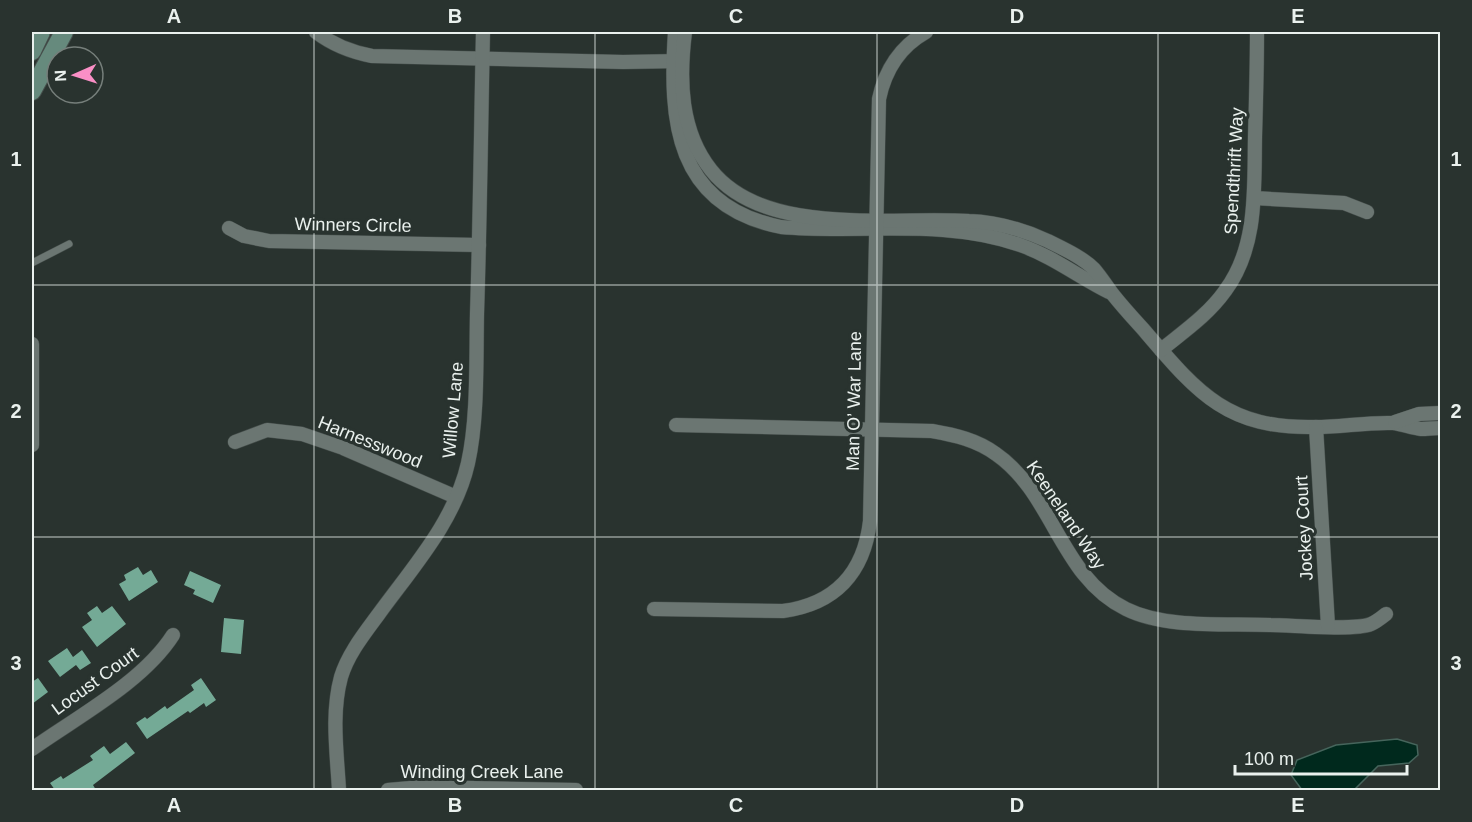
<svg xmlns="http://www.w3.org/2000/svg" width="1472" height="822" font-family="Arial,sans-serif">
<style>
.water{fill:#00291d;stroke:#46655c;stroke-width:1.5}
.building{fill:#74aa96}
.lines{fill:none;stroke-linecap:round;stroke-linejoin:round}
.lane-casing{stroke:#454e4b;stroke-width:8}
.street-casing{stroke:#454e4b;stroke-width:15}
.secondary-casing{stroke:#454e4b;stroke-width:20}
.lane{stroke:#6b7672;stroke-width:7}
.street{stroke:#6b7672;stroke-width:14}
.secondary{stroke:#668a7d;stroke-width:18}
.grid{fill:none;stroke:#eaf1ee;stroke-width:1.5;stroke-opacity:0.55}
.labels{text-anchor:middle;stroke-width:6;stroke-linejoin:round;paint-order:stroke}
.street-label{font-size:18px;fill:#eaf1ee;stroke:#29332f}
.neatline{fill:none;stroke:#eaf1ee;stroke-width:2}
.grid-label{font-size:20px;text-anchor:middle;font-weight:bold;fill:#eaf1ee}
</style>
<rect width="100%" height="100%" fill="#29332f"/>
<polygon class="water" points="1397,739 1417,745 1418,755 1409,763 1378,766 1354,790 1302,790 1291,775 1297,760 1336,745"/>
<g class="building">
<polygon points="138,567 143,575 151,570 158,582 129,601 119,584 126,580 124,575"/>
<polygon points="190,571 221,585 213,603 193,594 195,590 184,585"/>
<polygon points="97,606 102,613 112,606 126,624 97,647 82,627 92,620 87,613"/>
<polygon points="224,618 244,620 241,654 221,652"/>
<polygon points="67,648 73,657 82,650 91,663 80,670 76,665 60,677 48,661"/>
<polygon points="38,678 48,692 32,704 32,682"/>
<polygon points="201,678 216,700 206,707 204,703 190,713 188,711 147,739 136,723 145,717 147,719 165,706 167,709 194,690 191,685"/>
<polygon points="126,742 135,753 93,785 96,790 55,790 50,783 61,776 63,779 93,760 90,756 104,746 110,754"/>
</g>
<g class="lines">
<defs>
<polyline id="lane" points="32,263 69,244"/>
<g id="street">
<path d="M316,32c17,13 35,20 56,24l251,6 58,-1"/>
<path d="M675,32c-6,89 0,174 106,195 78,7 163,-9 239,18 32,11 59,32 89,47"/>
<path d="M685,32c-6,48 -5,99 26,138 54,68 181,46 258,51 27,1 55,9 79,20 16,8 34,16 46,28 6,7 12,16 17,23 10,13 21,25 32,37 54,63 83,100 172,98 26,0 52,-5 78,-4 9,1 19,5 28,6 6,0 13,-1 19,-1"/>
<polyline points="1254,198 1344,203 1367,212"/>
<polyline points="229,228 244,236 269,241 479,245"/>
<polyline points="32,344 32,445"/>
<path d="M1161,350c22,-18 47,-35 64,-59 33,-44 29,-102 30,-154 1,-35 2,-70 2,-105"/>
<polyline points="1395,422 1419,414 1440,413"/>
<path d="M676,425l256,6c23,4 45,9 64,23 58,40 64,123 130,155 40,20 101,14 144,16 22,0 84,6 101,-1 5,-2 10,-6 15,-10"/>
<polyline points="1316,427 1328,626"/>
<polyline points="235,442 267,430 302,434 343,448 456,497"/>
<path d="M654,609l129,2c52,-7 81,-38 87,-90l9,-422c6,-29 22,-53 47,-67"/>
<path d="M32,749c45,-32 111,-67 141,-114"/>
<path d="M339,790c-2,-37 -8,-76 2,-113 7,-23 23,-43 37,-62 34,-47 77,-94 90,-152 10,-45 8,-102 9,-149 3,-94 4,-188 6,-282"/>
<polyline points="388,790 422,787 576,790"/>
</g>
<g id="secondary">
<polyline points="32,51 41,32"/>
<polyline points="32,91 64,32"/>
</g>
</defs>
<use href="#lane" class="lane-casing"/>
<use href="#street" class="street-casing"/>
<use href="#secondary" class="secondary-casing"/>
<use href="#lane" class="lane"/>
<use href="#street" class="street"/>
<use href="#secondary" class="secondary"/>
</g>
<path class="grid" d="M314,32v758M595,32v758M877,32v758M1158,32v758M32,285h1408M32,537h1408"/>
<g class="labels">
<g class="street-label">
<text transform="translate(1234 171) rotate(-87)" y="6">Spendthrift Way</text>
<text transform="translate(353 225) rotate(1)" y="6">Winners Circle</text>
<text transform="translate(854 401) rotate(-89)" y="6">Man O’ War Lane</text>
<text transform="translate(453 410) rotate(-85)" y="6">Willow Lane</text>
<text transform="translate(370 442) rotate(22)" y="6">Harnesswood</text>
<text transform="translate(1066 515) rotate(56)" y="6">Keeneland Way</text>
<text transform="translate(1304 528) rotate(-93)" y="6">Jockey Court</text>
<text transform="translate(95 681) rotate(-36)" y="6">Locust Court</text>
<text x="482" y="778">Winding Creek Lane</text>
</g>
</g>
<rect width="1472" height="822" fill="none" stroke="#29332f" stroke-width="66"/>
<g transform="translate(75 75) rotate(267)"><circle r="28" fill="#29332f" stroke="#767f7b" stroke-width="1.5"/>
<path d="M0-4.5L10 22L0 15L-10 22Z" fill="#fa8fc6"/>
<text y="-9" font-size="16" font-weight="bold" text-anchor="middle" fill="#eaf1ee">N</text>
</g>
<path d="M1235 765v9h172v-9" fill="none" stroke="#eaf1ee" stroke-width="3"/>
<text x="1244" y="765" font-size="18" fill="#eaf1ee" stroke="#29332f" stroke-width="4.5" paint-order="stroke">100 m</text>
<rect x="33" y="33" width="1406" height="756" class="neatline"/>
<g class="grid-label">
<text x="174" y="23">A</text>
<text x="455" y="23">B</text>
<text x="736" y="23">C</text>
<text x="1017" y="23">D</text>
<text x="1298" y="23">E</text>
<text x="16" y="166">1</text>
<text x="1456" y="166">1</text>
<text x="16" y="418">2</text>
<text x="1456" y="418">2</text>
<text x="16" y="670">3</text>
<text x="1456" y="670">3</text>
<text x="174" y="812">A</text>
<text x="455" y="812">B</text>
<text x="736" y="812">C</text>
<text x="1017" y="812">D</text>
<text x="1298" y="812">E</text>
</g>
</svg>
